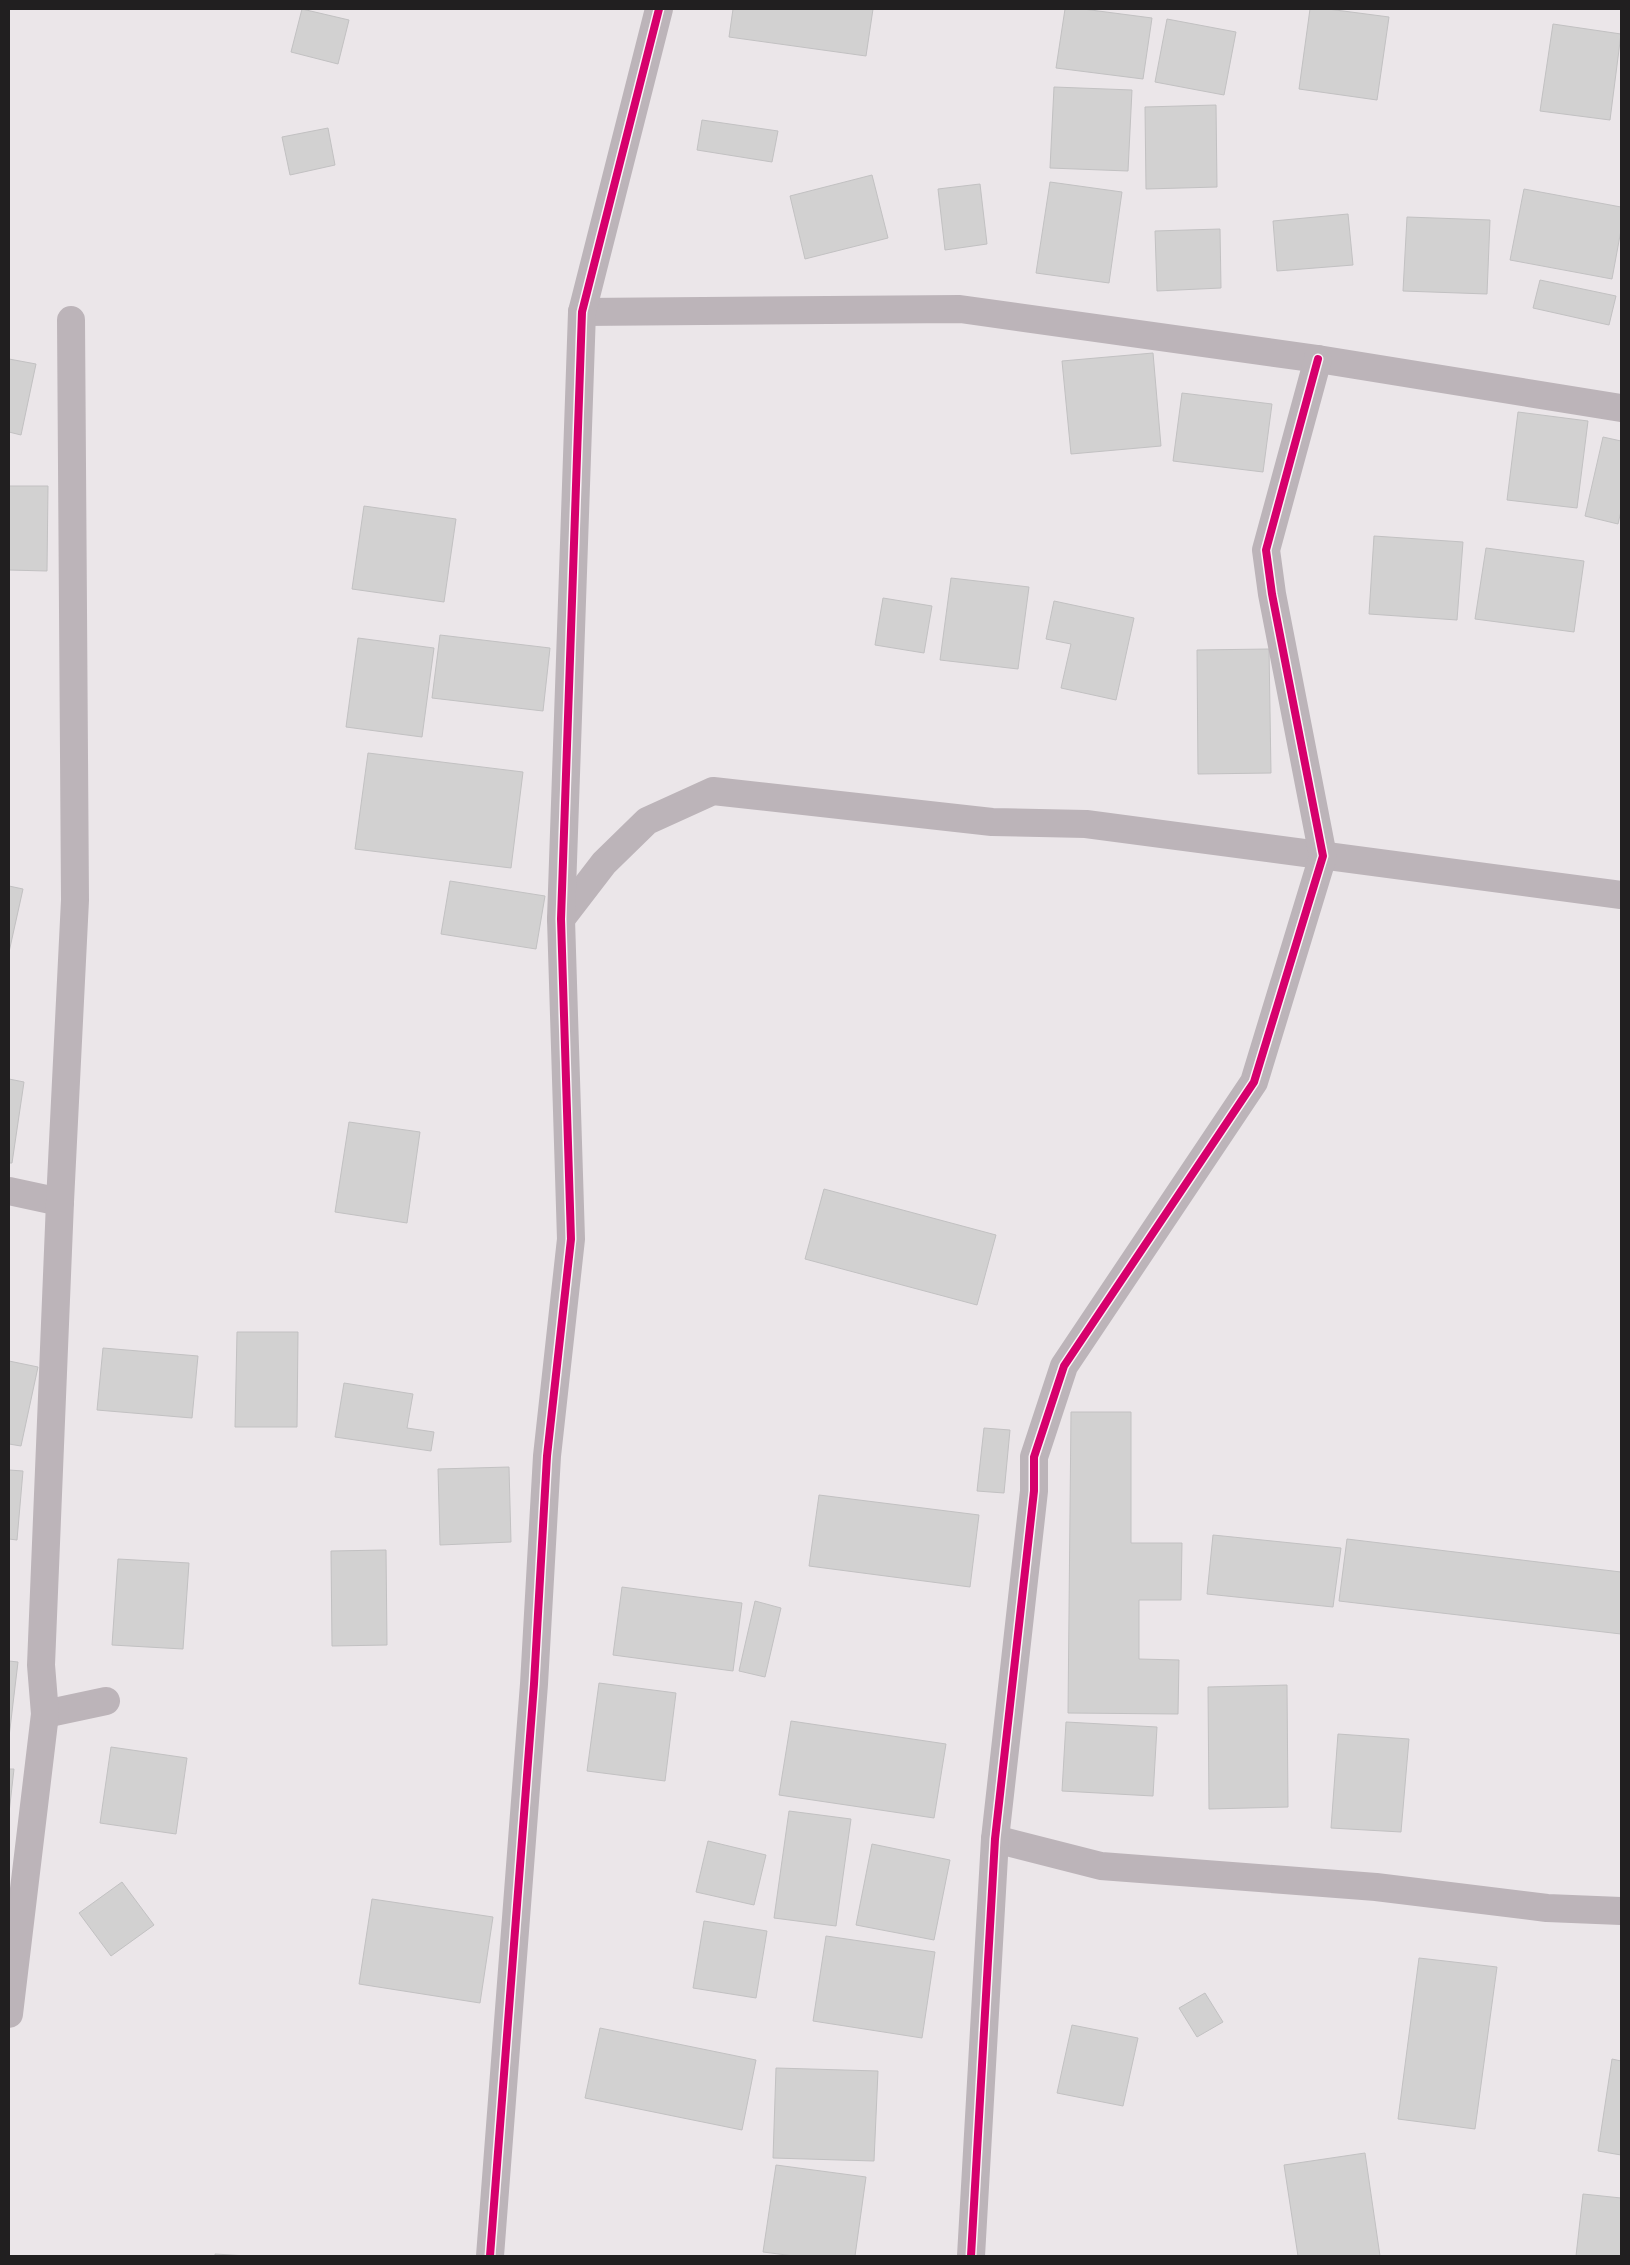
<svg xmlns="http://www.w3.org/2000/svg" width="1630" height="2265" font-family="'Asap Condensed',sans-serif">
<style>
.building{fill:#d2d1d1;stroke:#c2c1c2}
.lines{fill:none;stroke-linecap:round;stroke-linejoin:round}
.minor{stroke:#bcb4b9;stroke-width:28}
.cycleway-casing{stroke:#faf2f7;stroke-width:11}
.cycleway{stroke:#d6006c;stroke-width:8}
</style>
<rect width="100%" height="100%" fill="#ebe6e9"/>
<g class="building">
<polygon points="302,9 349,20 338,64 291,52"/>
<polygon points="733,9 873,9 866,56 729,37"/>
<polygon points="1065,9 1083,9 1152,18 1143,79 1056,68"/>
<polygon points="1310,9 1328,9 1389,17 1377,100 1299,89"/>
<polygon points="1167,19 1236,32 1224,95 1155,82"/>
<polygon points="1553,24 1621,34 1610,120 1540,111"/>
<polygon points="1054,87 1132,90 1128,171 1050,168"/>
<polygon points="1216,105 1217,187 1146,189 1145,107"/>
<polygon points="702,120 778,131 772,162 697,150"/>
<polygon points="328,128 335,165 290,175 282,137"/>
<polygon points="872,175 888,238 805,259 790,196"/>
<polygon points="1050,182 1122,192 1109,283 1036,273"/>
<polygon points="980,184 987,244 945,250 938,189"/>
<polygon points="1524,189 1621,207 1621,230 1612,279 1510,260"/>
<polygon points="1348,214 1353,265 1277,271 1273,221"/>
<polygon points="1407,217 1490,220 1487,294 1403,291"/>
<polygon points="1220,229 1221,288 1157,291 1155,231"/>
<polygon points="1540,280 1616,296 1609,325 1533,308"/>
<polygon points="1153,353 1161,446 1071,454 1062,361"/>
<polygon points="9,359 36,364 21,435 9,432"/>
<polygon points="1182,393 1272,404 1263,472 1173,461"/>
<polygon points="1518,412 1588,421 1577,508 1507,500"/>
<polygon points="1603,437 1621,441 1621,511 1618,524 1585,516"/>
<polygon points="9,486 48,486 47,571 9,570"/>
<polygon points="364,506 456,519 444,602 352,589"/>
<polygon points="1374,536 1463,542 1457,620 1369,614"/>
<polygon points="1486,548 1584,561 1574,632 1475,619"/>
<polygon points="951,578 1029,587 1018,669 940,660"/>
<polygon points="883,598 932,606 924,653 875,645"/>
<polygon points="1054,601 1134,618 1116,700 1061,688 1071,644 1046,639"/>
<polygon points="440,635 550,648 543,711 432,698"/>
<polygon points="358,638 434,648 422,737 346,727"/>
<polygon points="1269,649 1271,773 1198,774 1197,650"/>
<polygon points="368,753 523,772 511,868 355,849"/>
<polygon points="450,881 545,896 536,949 441,934"/>
<polygon points="9,886 23,889 9,952"/>
<polygon points="9,1079 24,1082 12,1163 9,1163"/>
<polygon points="349,1122 420,1132 407,1223 335,1212"/>
<polygon points="824,1189 996,1235 977,1305 805,1259"/>
<polygon points="237,1332 298,1332 297,1427 235,1427"/>
<polygon points="103,1348 198,1356 192,1418 97,1410"/>
<polygon points="9,1361 38,1367 21,1446 9,1444"/>
<polygon points="344,1383 413,1394 407,1428 434,1432 431,1451 335,1437"/>
<polygon points="1071,1412 1131,1412 1131,1543 1182,1543 1181,1600 1139,1600 1139,1659 1179,1660 1178,1714 1068,1713"/>
<polygon points="984,1428 1010,1430 1004,1493 977,1491"/>
<polygon points="509,1467 511,1542 440,1545 438,1469"/>
<polygon points="9,1470 23,1471 17,1540 9,1539"/>
<polygon points="819,1495 979,1515 970,1587 809,1566"/>
<polygon points="1213,1535 1341,1548 1333,1607 1207,1594"/>
<polygon points="1347,1539 1621,1572 1621,1634 1339,1601"/>
<polygon points="386,1550 387,1645 332,1646 331,1551"/>
<polygon points="118,1559 189,1563 183,1649 112,1645"/>
<polygon points="622,1587 742,1603 733,1671 613,1655"/>
<polygon points="755,1601 781,1608 765,1677 739,1671"/>
<polygon points="9,1661 18,1662 9,1737"/>
<polygon points="599,1683 676,1693 665,1781 587,1771"/>
<polygon points="1287,1685 1288,1807 1209,1809 1208,1687"/>
<polygon points="791,1721 946,1744 934,1818 779,1795"/>
<polygon points="1066,1722 1157,1727 1153,1796 1062,1791"/>
<polygon points="1338,1734 1409,1739 1401,1832 1331,1828"/>
<polygon points="111,1747 187,1758 176,1834 100,1823"/>
<polygon points="9,1769 14,1769 9,1813"/>
<polygon points="789,1811 851,1819 836,1926 774,1918"/>
<polygon points="708,1841 766,1855 754,1905 696,1892"/>
<polygon points="872,1844 950,1860 934,1940 856,1925"/>
<polygon points="122,1882 154,1925 111,1956 79,1913"/>
<polygon points="372,1899 493,1917 480,2003 359,1984"/>
<polygon points="704,1921 767,1931 756,1998 693,1988"/>
<polygon points="826,1936 935,1952 922,2038 813,2021"/>
<polygon points="1419,1958 1497,1967 1475,2129 1398,2119"/>
<polygon points="1205,1993 1223,2022 1197,2037 1179,2008"/>
<polygon points="1072,2025 1138,2038 1123,2106 1057,2093"/>
<polygon points="600,2028 756,2060 742,2130 585,2098"/>
<polygon points="1612,2059 1621,2061 1621,2155 1598,2151"/>
<polygon points="776,2068 878,2071 874,2161 773,2158"/>
<polygon points="1365,2153 1380,2256 1298,2256 1284,2165"/>
<polygon points="776,2165 866,2177 855,2256 794,2256 763,2252"/>
<polygon points="1583,2194 1621,2198 1621,2256 1576,2256"/>
<polygon points="215,2254 247,2256 215,2256"/>
</g>
<g class="lines">
<g class="minor">
<polyline points="582,312 960,309 1318,359 1621,408"/>
<polyline points="561,919 604,863 647,821 713,791 992,822 1086,824 1621,895"/>
<polyline points="9,1191 60,1202"/>
<polyline points="45,1714 106,1701"/>
<polyline points="995,1839 1101,1866 1376,1887 1547,1908 1621,1911"/>
<polyline points="9,2014 45,1714 41,1665 60,1202 75,900 71,320"/>
<polyline points="490,2256 534,1684 547,1456 571,1239 561,919 582,312 659,9"/>
<polyline points="971,2256 995,1839 1034,1491 1034,1457 1064,1366 1254,1082 1323,856 1272,594 1266,550 1318,359"/>
</g>
<defs>
<g id="cycleway">
<polyline points="490,2256 534,1684 547,1456 571,1239 561,919 582,312 659,9"/>
<polyline points="971,2256 995,1839 1034,1491 1034,1457 1064,1366 1254,1082 1323,856 1272,594 1266,550 1318,359"/>
</g>
</defs>
<use href="#cycleway" class="cycleway-casing"/>
<use href="#cycleway" class="cycleway"/>
</g>
<rect width="1630" height="2265" fill="none" stroke="#211f20" stroke-width="20"/>
</svg>
